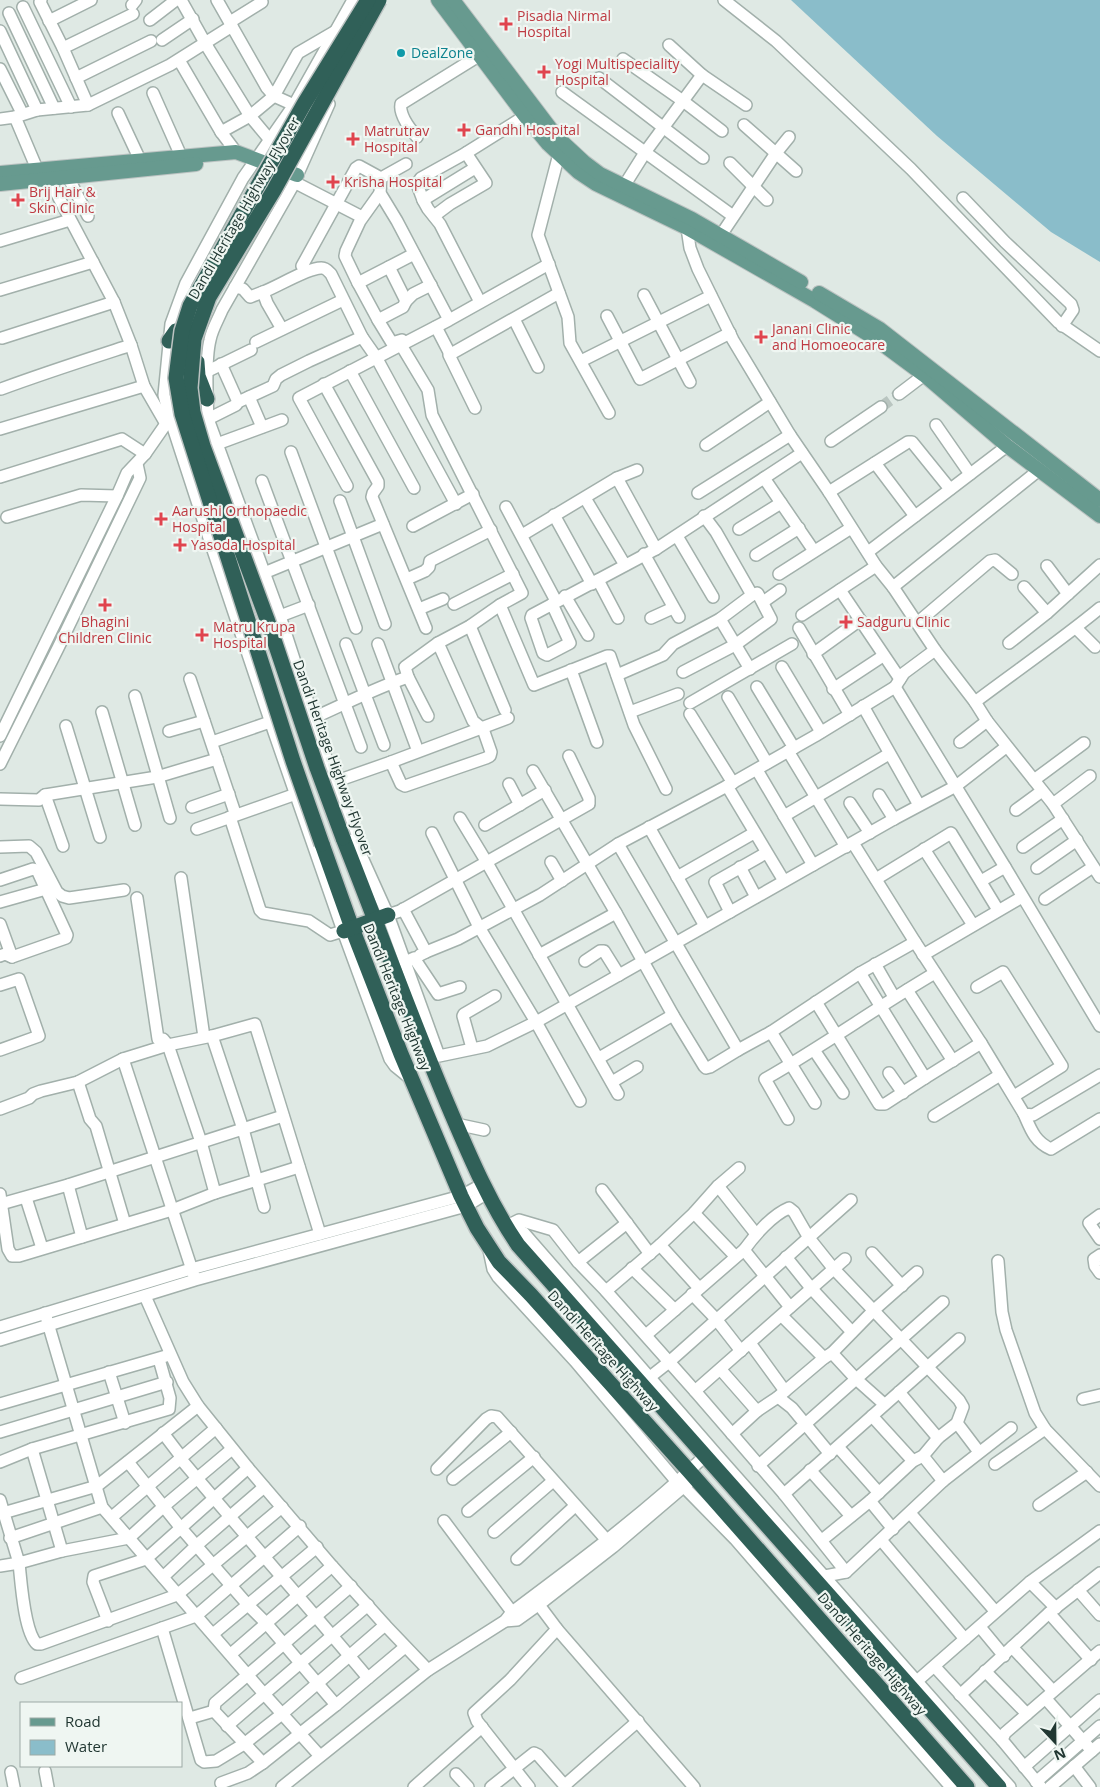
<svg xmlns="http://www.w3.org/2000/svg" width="1100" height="1787" font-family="'Open Sans',sans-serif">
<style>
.water{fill:#8abdca}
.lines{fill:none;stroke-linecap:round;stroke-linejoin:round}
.minor-tunnel{stroke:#b9c5c0;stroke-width:11;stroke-dasharray:11 5.5;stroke-linecap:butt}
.minor-casing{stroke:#a2b0ab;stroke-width:14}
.major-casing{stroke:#bcc3c2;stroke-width:16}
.highway-casing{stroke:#bcc3c2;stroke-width:18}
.minor{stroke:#fff;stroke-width:11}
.major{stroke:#679a8f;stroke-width:14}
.highway{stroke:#306058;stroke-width:15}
.highway-bridge-casing{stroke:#bcc3c2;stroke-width:18;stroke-linecap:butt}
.highway-bridge{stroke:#306058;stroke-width:15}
.health-dot{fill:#e0444e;stroke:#eff6f2;stroke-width:2}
.culture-dot{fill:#0f9aa8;stroke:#eff6f2;stroke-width:2}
.labels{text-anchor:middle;stroke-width:4.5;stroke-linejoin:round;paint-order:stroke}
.health-label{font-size:14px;fill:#be3a42;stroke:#eff6f2;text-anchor:start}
.culture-label{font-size:14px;fill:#0d838f;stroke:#eff6f2;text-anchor:start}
.street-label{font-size:14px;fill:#213732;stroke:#eff6f2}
</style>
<rect width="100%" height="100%" fill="#dfe9e4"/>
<polygon class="water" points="791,0 1100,0 1100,262 1051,232 937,136"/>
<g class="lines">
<polyline class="minor-tunnel" points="881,407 899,394"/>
<defs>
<g id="minor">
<polyline points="181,0 208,48 250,116 270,140"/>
<polyline points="217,0 267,88 274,96 294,105"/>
<polyline points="353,0 294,105 243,178 186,283 171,324 164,395 170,418 212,547 274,732 343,931 390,1059 395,1066 411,1079"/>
<polyline points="724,0 776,41 911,169 1058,322 1100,351"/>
<polyline points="132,5 136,0"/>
<polyline points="23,7 71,107"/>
<polyline points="9,13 54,108"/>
<polyline points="150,20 176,0"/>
<polyline points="49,21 91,0"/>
<polyline points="230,22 262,2"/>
<polyline points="0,31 37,110"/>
<polyline points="162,40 193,19"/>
<polyline points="669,45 702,75 746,105"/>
<polyline points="63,48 133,14"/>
<polyline points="623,59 683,101 722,131"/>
<polyline points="179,60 221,132 236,152"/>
<polyline points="0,69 22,113"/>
<polyline points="76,78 151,41"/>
<polyline points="599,78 703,158"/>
<polyline points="562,92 733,216"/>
<polyline points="153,93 181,156"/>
<path d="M329,104l-37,83 -70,123c-4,10 -10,19 -12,30 -5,20 -3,58 -2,79l72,197 54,166 26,71 -4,17"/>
<polyline points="88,105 170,65 232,26"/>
<polyline points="118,113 140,160"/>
<polyline points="15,117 37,110 88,105 63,48 40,2 41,0"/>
<polyline points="0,119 15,117 37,169"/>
<polyline points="744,125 796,171"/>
<polyline points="221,132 250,116 274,96 298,53 334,32"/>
<path d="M417,137c-7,-8 -18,-22 -16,-33l79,-49"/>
<polyline points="563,148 559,154 538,235 568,317 570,343 609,413"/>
<polyline points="730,163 767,200"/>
<polyline points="68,177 88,216"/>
<polyline points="381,178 406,164"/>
<polyline points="49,179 114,302 131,345 144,386 166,424"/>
<polyline points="294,182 362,217"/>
<polyline points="624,186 646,151 702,75"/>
<polyline points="963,198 1005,242 1071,304 1073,310 1062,326"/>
<polyline points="423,200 475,168"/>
<polyline points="434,216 450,204 486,183 466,153"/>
<polyline points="690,223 687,228 690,248 698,269 733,340 790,435 829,492 876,566 893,587 935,650 975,702 987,721 1053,804 1100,877"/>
<polyline points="721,235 776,153 789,137"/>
<polyline points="0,241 70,220"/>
<polyline points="414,254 358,283 378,320 403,307 406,301 413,294 431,285"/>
<polyline points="302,266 356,168 359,166 381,178 380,193 397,221 447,316"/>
<polyline points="389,267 406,301"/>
<polyline points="358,283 345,256 346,251 360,221 380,193"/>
<polyline points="235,287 243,289 250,297 263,292"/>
<polyline points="0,290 93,262"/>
<polyline points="644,295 690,382"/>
<polyline points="480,302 440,224 428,209 423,200 417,184 421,178 466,153 525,116"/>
<polyline points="607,316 640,379 730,333"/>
<polyline points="514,319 538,367"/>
<polyline points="378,320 392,343 402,340"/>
<polyline points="436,327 450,354"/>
<path d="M282,329l-15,-26 -4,-11c14,-5 46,-25 59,-24 4,0 6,3 9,6l31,63 14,20 80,147"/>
<polyline points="2,338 114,302"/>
<polyline points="256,342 343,300"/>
<polyline points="581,361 711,296"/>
<polyline points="221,364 238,402"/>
<polyline points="208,371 251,350"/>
<polyline points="350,371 414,488"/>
<polyline points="324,384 378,482 378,486 373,493 372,497 426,628"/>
<path d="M1,389c43,-16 87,-30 130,-44"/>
<polyline points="899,394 924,375 929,369"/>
<polyline points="249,397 262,427"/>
<polyline points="475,408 449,355 559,293"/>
<polyline points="208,419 236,405 238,402 273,386 276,379 281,375 309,361 362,337"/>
<polyline points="936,425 970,474"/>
<polyline points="0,429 144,386"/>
<polyline points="831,441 881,407"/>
<polyline points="217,444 282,420"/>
<polyline points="706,445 770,402"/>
<polyline points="291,452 356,628"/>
<polyline points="875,463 915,516"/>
<polyline points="0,477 122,439 145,454"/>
<polyline points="617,478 656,549"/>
<polyline points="764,478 814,551"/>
<polyline points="262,481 361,747"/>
<polyline points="347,486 299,398 449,320 549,264"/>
<polyline points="829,492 908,442 912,442 950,489"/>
<polyline points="698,493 790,435"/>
<polyline points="585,498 625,565"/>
<polyline points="340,501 385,624"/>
<polyline points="506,507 556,601"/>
<polyline points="554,515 592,584"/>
<polyline points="704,516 716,532 752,595"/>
<polyline points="7,517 81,495 117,496"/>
<polyline points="413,526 473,494"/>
<polyline points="739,529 781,503"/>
<polyline points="522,535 617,478 637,470"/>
<polyline points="677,536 713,597"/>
<polyline points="868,552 1007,446"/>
<polyline points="644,554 679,617"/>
<polyline points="756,555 799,528"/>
<polyline points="1047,566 1068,594"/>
<polyline points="264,573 383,524"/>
<polyline points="779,574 851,528"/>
<polyline points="407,579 425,571 429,567 430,561 491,530"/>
<polyline points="598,580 618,618"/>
<polyline points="893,587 1039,470"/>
<polyline points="1024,587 1047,613"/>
<polyline points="840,590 900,679"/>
<polyline points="565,596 588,635"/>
<polyline points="763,602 780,590"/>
<polyline points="454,604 513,574"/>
<polyline points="552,604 570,643 547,655 543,653 531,618 532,615 656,549 802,453"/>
<polyline points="500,605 534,685 607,656 610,656 634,725 666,789"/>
<polyline points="419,609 443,599"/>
<polyline points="802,615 876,566"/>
<polyline points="280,616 309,605"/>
<polyline points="651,618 673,608"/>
<polyline points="720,619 750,669"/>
<polyline points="917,623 990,561 995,560 1012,574"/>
<polyline points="470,626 505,710"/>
<polyline points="799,628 850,715"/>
<polyline points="1076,628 1095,647"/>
<polyline points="1009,643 1047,613 1100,565"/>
<polyline points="346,644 384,745"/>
<polyline points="378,644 416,746"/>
<polyline points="813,654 860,620"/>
<polyline points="782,667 821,732"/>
<polyline points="571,670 597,742"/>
<polyline points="617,675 663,655 673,644 720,619 752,595 757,593 758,594 771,619 735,645 683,672"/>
<polyline points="408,677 428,716"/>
<polyline points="190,679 234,810"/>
<polyline points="757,687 794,748"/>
<polyline points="895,687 1005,867 1100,1026"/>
<polyline points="833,689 883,656"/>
<polyline points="135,696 170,818"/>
<polyline points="728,697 767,763"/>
<path d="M975,702c41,-31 85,-61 125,-94"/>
<polyline points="690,703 792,644"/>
<polyline points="863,706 919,805"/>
<polyline points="102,712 135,825"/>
<polyline points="630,712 678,694"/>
<polyline points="690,714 733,783"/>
<path d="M313,718c32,-14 62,-30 95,-41l-3,-10 33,-24 32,-17 30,-21 22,-12 -90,-178 -4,-25 -27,-45"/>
<polyline points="66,726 100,837"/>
<polyline points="169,731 204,721"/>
<polyline points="0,736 117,496 127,473 145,454 170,418"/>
<polyline points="212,742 270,722"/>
<polyline points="960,742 987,721"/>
<polyline points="788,751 846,847"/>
<polyline points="391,762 508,718"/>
<polyline points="0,764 58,648 140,478 137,464"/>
<polyline points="757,770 813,865"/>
<polyline points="533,771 616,913 673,1015 704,1066 706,1068 710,1067 738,1050"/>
<polyline points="1034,780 1084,743"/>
<polyline points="334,782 391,762 401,784 405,786 486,758 490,756 491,752 483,729 473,721 438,643"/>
<polyline points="509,784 520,805"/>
<polyline points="727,786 784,881"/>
<polyline points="45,795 63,846"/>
<polyline points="879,795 894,819"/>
<polyline points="0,799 39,800 45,795 157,777 217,759"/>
<polyline points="850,803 870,833"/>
<polyline points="1053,804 1090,776"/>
<polyline points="192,807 229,794"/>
<polyline points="1016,810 1042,791"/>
<polyline points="784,816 889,754"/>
<polyline points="230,817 260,910 263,913 309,921 330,935 343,931"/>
<polyline points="460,818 486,861 618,1094"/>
<polyline points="485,825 545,790"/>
<polyline points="649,827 705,926"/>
<polyline points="197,829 296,794"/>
<polyline points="432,833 479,927 536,1022 580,1101"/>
<polyline points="853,843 915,942 981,1043 1024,1114 1033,1115 1100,1075"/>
<polyline points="618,844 738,1050 771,1032 860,973 915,942"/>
<polyline points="0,847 29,846 36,852 57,892 62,896 69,898 124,890"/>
<polyline points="1023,847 1063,819"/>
<polyline points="924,849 973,925"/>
<polyline points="360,853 388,915 439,1056 487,1046 536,1022 894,819 956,786 1006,747"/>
<polyline points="551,862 562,881"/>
<polyline points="740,867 756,897"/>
<polyline points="1037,868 1077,840"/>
<polyline points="677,877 754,833"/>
<polyline points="181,878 204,1037"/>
<polyline points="876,879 951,833 998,910"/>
<polyline points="0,880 33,869 37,870 67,935 66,938 12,957 5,954 0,956"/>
<polyline points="981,881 1005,867"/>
<polyline points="137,898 158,1039 163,1039 168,1045 201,1142 215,1193"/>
<polyline points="1045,899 1093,867"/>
<polyline points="0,902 46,889"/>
<polyline points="403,909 426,952 420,955"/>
<polyline points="730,912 715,882 766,853"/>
<polyline points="388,915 400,911 589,804 589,798 569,756"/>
<polyline points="0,924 12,957"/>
<polyline points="426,952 458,939 540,895 618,844 727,786 815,736 895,687 904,673 935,650"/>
<polyline points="539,955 616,913"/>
<polyline points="923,955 1022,897"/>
<polyline points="585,961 600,951 604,951 619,975"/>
<polyline points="405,962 414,958 438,994 460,987"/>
<polyline points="875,964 894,997"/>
<polyline points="860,973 925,1078"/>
<polyline points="0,985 19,979 39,1036 0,1050"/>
<polyline points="977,987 1003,972 1062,1066 1014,1096"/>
<polyline points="907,990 953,1061"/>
<polyline points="816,1002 879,1104 885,1104 925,1078 981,1043"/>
<polyline points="771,1032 815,1103"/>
<polyline points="212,1036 243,1129 264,1207"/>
<polyline points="472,1048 463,1016 464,1014 495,996"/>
<polyline points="814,1050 843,1093"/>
<polyline points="599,1058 673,1015"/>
<polyline points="123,1059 194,1276"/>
<polyline points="889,1073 903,1093"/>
<polyline points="78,1082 90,1119 96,1126 125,1224"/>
<polyline points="612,1082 637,1067"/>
<polyline points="0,1109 29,1098 33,1094 41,1091 78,1082 123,1059 168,1045 212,1036 255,1024 320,1234"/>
<path d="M1024,1114c7,16 11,28 27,35l49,-30"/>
<polyline points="934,1116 1000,1075"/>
<path d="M788,1119l-23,-40c58,-33 112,-72 170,-106"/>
<polyline points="456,1124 484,1130"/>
<polyline points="68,1185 82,1237"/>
<polyline points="718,1186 756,1234"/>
<polyline points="602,1190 650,1254"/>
<polyline points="0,1194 8,1249 12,1256 19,1256 172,1210 215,1193 299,1167"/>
<polyline points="26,1198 42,1248"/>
<polyline points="1,1204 68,1185 283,1116"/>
<polyline points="694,1213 735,1256"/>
<polyline points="1100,1215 1089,1223 1100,1239"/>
<polyline points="505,1227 519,1220 553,1230 578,1262 627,1223"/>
<polyline points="508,1230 519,1230 524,1233 718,1456 1010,1787"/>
<polyline points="660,1245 699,1288"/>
<polyline points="489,1250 493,1269 498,1277 575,1361 677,1482 684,1487 735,1539 951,1787"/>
<polyline points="744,1250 790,1307"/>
<polyline points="872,1253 902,1286"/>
<polyline points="1100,1255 1094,1259 1095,1266 1100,1273"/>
<polyline points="786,1257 811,1288 852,1332"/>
<polyline points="998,1261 1002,1312 1006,1330 1035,1413 1045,1429 1100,1486"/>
<polyline points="578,1262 606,1291 695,1391 784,1494 846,1572"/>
<polyline points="632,1268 675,1310"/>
<polyline points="606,1291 660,1245 694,1213 718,1186 739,1168"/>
<polyline points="692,1294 716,1319 741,1351"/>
<polyline points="145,1296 183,1382 198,1406 248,1468 332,1566 385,1625 428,1670"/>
<polyline points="45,1313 102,1507 265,1695 320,1756"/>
<polyline points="782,1316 824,1358"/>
<polyline points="0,1327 191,1269 461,1196 483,1184"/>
<path d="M646,1335l98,-85c10,-14 28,-35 45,-42l5,4 15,26 24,30 126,132 4,7 -6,16 -19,15 -15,18 -10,5 -43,40 -48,39"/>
<polyline points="0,1340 195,1280 466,1206 487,1193"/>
<polyline points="750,1343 785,1391"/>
<polyline points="832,1353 856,1379 884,1404"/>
<polyline points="721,1370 757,1411"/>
<polyline points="109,1372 125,1423"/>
<polyline points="650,1377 669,1362 851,1200"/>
<polyline points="695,1391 845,1259"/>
<polyline points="899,1392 938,1438"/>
<polyline points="778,1397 792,1408 830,1454"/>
<polyline points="1083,1399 1100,1395"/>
<polyline points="0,1404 166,1356"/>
<polyline points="872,1416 913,1461"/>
<polyline points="957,1423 979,1452"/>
<polyline points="0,1432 167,1382"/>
<path d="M163,1433l16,21 1,4c62,74 126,146 188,220"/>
<polyline points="732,1434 757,1411 778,1397 824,1358 832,1353 874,1310 917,1272"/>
<polyline points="838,1447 879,1493"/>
<polyline points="32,1449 62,1551"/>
<polyline points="923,1456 943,1481"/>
<polyline points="0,1462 32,1449 169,1409 170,1398 159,1359"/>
<polyline points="128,1462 180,1527 248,1605 266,1623 336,1705"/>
<polyline points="995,1464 1045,1429"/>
<polyline points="758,1466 943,1302"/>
<polyline points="437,1469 486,1419 491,1416 497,1417 612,1546"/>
<polyline points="810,1470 851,1516"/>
<polyline points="453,1479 511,1432"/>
<polyline points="784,1494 959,1339"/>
<polyline points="0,1500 19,1563 62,1551 129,1538 163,1507 232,1449"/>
<polyline points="870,1501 893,1529"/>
<polyline points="1039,1505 1087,1472"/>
<polyline points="468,1511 534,1457"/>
<polyline points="3,1513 97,1486 198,1406"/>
<polyline points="910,1513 995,1611"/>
<polyline points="112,1517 216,1428"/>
<polyline points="444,1521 512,1612"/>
<polyline points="494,1532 553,1481"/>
<polyline points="10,1538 102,1507"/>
<polyline points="881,1540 965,1639"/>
<polyline points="517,1559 575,1506"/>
<path d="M0,1566l19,-3c2,18 5,69 18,81h4l136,-49 105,-88"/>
<polyline points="825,1576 846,1572 943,1481 1011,1428"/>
<polyline points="163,1577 197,1545 264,1487"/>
<polyline points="1030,1582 1056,1608"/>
<polyline points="1078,1590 1100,1615"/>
<polyline points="539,1605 557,1629 694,1787"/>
<polyline points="1049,1613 1091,1660"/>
<polyline points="108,1621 93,1582 94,1576 146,1559 248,1468"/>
<polyline points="505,1621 517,1620 545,1600 613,1547 688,1483"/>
<polyline points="980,1627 1004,1656"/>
<polyline points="162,1628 201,1760 204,1762 216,1761 244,1744 282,1714 385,1625"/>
<polyline points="213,1634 317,1547"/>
<polyline points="1012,1647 1053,1691"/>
<polyline points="231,1654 332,1566"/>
<polyline points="935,1667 1002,1740"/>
<polyline points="985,1671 1027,1714"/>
<polyline points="21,1678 196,1616 300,1526"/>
<polyline points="917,1681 1030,1582 1100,1531"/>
<polyline points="960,1695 1049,1613 1100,1573"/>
<polyline points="1046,1699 1092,1751"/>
<polyline points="190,1718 214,1711"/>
<polyline points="227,1726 368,1605"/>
<polyline points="263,1763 336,1705 405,1647"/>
<polyline points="1074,1766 1090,1787"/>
<polyline points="1024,1767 1100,1700"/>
<polyline points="45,1771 48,1787"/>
<polyline points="11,1772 14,1787"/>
<polyline points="456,1774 468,1787"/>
<polyline points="1036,1782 1100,1726"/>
<polyline points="221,1783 248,1773 263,1763 214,1711 215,1703 351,1586"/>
<polyline points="565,1785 638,1721"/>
<path d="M282,1787l146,-117 77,-49 7,-9c67,-50 133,-99 194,-157"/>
<polyline points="414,1787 482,1727"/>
<polyline points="491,1787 534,1753 538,1755 566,1787"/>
<polyline points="529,1787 477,1721 474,1713 510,1680 557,1629"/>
<polyline points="1041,1787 1002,1740 1005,1733 1100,1651"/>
<polyline points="1050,1787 1100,1744"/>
</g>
<g id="major">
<polyline points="438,0 525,116 548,144 578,172 596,184 687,228 815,301 874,338 924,375 1007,446 1100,516"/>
<polyline points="453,0 557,137 584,162 600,174 692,219 801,282"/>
<polyline points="0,173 236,152 297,175"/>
<polyline points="0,184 196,164"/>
<polyline points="819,293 880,329 1100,500"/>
</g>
<g id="highway">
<polyline points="169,341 176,331"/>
<polyline points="197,362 198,376 207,399"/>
<path d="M343,838c35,88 67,177 104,265 21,49 41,98 71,142l481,542"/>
<polyline points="322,844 352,928 401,1054 461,1196 477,1228 499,1262 531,1295 689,1471 967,1787"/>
<polyline points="344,931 388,915"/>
</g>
</defs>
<use href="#minor" class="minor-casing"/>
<use href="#major" class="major-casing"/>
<use href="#highway" class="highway-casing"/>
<use href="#minor" class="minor"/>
<use href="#major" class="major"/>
<use href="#highway" class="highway"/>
<defs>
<g id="highway-bridge">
<polyline points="343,838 317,768 267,619 203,446 193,412 190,388 194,339 209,297 274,190 379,0"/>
<polyline points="322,844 293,761 182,414 176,378 182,331 190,306 304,104 368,0"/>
</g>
</defs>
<use href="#highway-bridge" class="highway-bridge-casing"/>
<use href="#highway-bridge" class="highway-bridge"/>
</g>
<g class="health-dot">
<path d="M503.5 16.5h5v5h5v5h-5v5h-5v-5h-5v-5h5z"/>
<path d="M541.5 64.5h5v5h5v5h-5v5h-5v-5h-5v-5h5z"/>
<path d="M461.5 122.5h5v5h5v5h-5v5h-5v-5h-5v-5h5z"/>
<path d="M350.5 131.5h5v5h5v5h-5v5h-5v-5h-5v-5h5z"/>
<path d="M330.5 174.5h5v5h5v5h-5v5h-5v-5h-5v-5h5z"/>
<path d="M15.5 192.5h5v5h5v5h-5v5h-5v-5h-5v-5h5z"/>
<path d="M758.5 329.5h5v5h5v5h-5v5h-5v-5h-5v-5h5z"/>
<path d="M158.5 511.5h5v5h5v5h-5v5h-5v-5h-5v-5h5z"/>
<path d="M177.5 537.5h5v5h5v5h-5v5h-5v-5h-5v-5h5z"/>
<path d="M102.5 597.5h5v5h5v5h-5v5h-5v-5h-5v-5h5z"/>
<path d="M843.5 614.5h5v5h5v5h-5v5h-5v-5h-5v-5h5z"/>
<path d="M199.5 627.5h5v5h5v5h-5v5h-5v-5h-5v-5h5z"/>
</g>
<circle class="culture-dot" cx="401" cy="53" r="5"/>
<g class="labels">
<g class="health-label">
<text x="517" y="21">Pisadia Nirmal<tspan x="517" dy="16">Hospital</tspan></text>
<text x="555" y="69">Yogi Multispeciality<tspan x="555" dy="16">Hospital</tspan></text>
<text x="475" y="135">Gandhi Hospital</text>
<text x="364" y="136">Matrutrav<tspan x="364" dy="16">Hospital</tspan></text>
<text x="344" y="187">Krisha Hospital</text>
<text x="29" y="197">Brij Hair &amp;<tspan x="29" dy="16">Skin Clinic</tspan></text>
<text x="772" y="334">Janani Clinic<tspan x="772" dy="16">and Homoeocare</tspan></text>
<text x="172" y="516">Aarushi Orthopaedic<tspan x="172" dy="16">Hospital</tspan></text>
<text x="191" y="550">Yasoda Hospital</text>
<text x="105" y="627" text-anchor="middle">Bhagini<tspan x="105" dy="16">Children Clinic</tspan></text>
<text x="857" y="627">Sadguru Clinic</text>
<text x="213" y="632">Matru Krupa<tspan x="213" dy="16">Hospital</tspan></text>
</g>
<g class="culture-label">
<text x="411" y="58">DealZone</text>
</g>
<g class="street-label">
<text transform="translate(244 208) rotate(-60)" y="5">Dandi Heritage Highway Flyover</text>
<text transform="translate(333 758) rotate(70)" y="5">Dandi Heritage Highway Flyover</text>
<text transform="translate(397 997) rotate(68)" y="5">Dandi Heritage Highway</text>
<text transform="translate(603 1351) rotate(48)" y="5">Dandi Heritage Highway</text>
<text transform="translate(872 1654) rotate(49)" y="5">Dandi Heritage Highway</text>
</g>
</g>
<rect x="20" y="1702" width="162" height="65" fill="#eff6f2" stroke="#9daaa5"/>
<rect x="30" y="1718" width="25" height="8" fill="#679a8f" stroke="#9daaa5"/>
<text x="65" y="1727" font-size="15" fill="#213732">Road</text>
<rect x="30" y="1740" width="25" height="15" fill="#8abdca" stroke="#9daaa5"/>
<text x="65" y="1752" font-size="15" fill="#213732">Water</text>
<g transform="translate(1055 1742) rotate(158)" stroke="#eff6f2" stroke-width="4" paint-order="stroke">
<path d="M0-4L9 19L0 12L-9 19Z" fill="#213732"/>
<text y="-8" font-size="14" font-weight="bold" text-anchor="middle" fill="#213732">N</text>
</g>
</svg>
